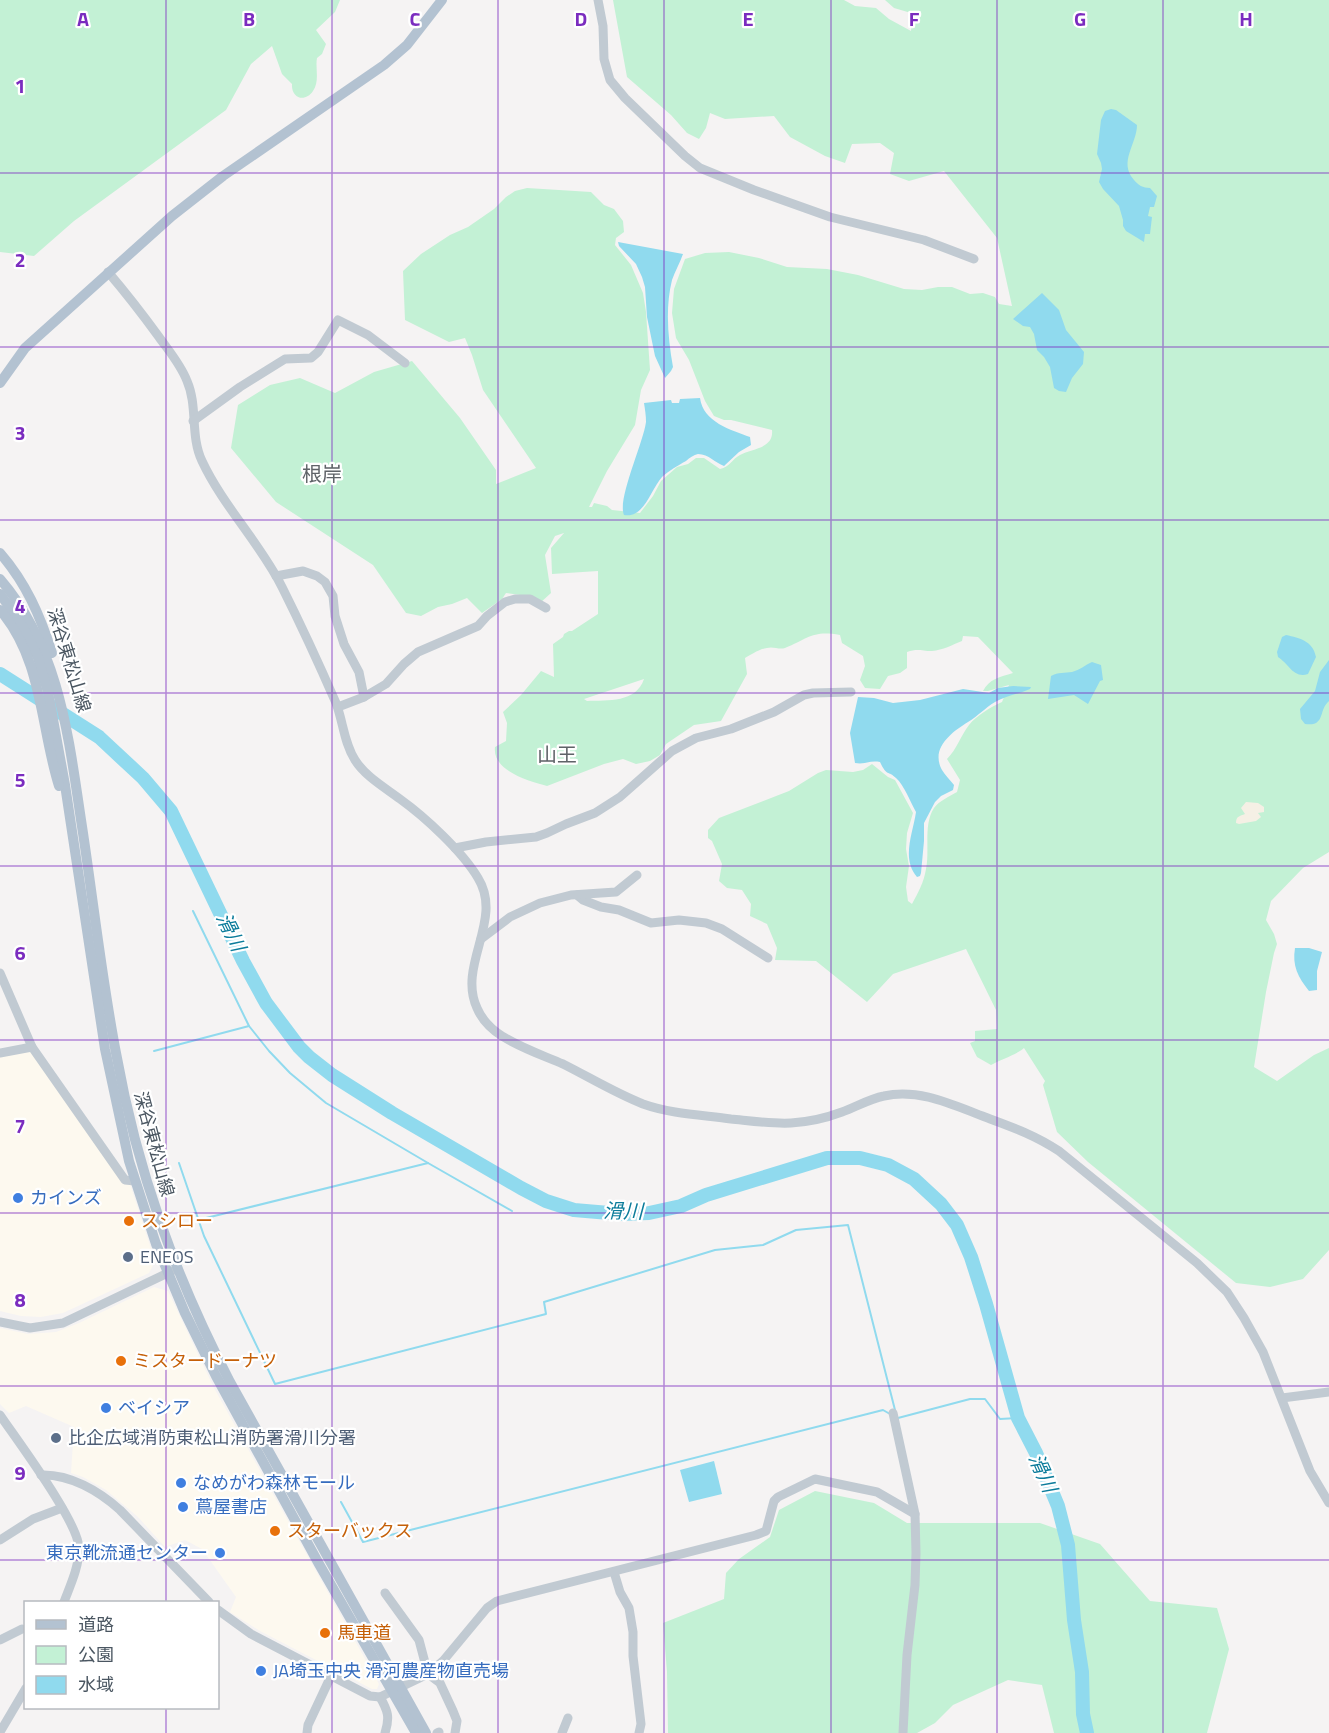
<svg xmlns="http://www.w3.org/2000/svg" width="1329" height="1733" font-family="'Titillium Web','Noto Sans JP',sans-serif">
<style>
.commercial{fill:#fdf9ef}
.green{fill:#c3f1d5;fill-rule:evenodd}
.sand{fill:#f5f0e5}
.water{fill:#90daee}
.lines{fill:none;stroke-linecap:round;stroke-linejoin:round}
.stream{stroke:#90daee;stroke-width:2}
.river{stroke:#90daee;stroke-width:14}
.minor{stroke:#c1cad2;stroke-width:9}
.major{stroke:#b3c2d1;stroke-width:10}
.grid{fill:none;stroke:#7b2cbf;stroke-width:1.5;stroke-opacity:0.55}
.shop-dot{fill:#3f7fe0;stroke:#fff;stroke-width:2}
.food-dot{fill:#e8710a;stroke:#fff;stroke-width:2}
.service-dot{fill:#5c6f8a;stroke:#fff;stroke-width:2}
.labels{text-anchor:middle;stroke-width:4.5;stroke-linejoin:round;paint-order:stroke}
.street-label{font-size:18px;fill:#4a5661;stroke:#fff}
.shop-label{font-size:18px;fill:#366cbe;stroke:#fff;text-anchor:start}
.food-label{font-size:18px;fill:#c56008;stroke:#fff;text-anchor:start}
.service-label{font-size:18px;fill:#4e5e75;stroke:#fff;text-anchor:start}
.neighbourhood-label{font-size:20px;fill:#5f6368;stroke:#fff}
.water-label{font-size:20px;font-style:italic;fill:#0c7c9b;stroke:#fff}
.grid-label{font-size:20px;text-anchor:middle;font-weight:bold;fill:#7b2cbf;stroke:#fff;stroke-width:4.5;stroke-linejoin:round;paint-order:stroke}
</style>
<rect width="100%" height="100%" fill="#f5f3f3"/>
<g class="commercial">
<polygon points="31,1051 130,1184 155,1261 149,1273 63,1313 41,1317 21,1316 0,1311 0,1057"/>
<polygon points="154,1287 168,1291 214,1388 379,1684 377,1689 372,1689 260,1631 230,1612 236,1597 202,1549 185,1540 165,1547 138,1517 106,1490 83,1477 71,1473 74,1427 26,1406 9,1413 0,1404 0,1328 28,1334 56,1332 79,1323"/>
</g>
<g class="green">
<path d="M0,0h340l-5,12 -19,18 10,14 -4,10 -5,4c-2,10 3,23 -4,33 -8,12 -22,7 -21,-7l-10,-10 -10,-28 -21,18 -25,46 -152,111 -40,35 -34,-4z"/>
<path d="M613,0h231l11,6 21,2 13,11 22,12 1,-10 -1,-8 -17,-5 -9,-8h444v852l-26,16 -32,33 -5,19 8,14 3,10 -3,9 -8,39 -12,75 23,14 37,-26 15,-7v202l-26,29 -33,8 -34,-4 -148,-121 -31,-30 -14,-47 2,-4 -21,-33c-8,7 -23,11 -33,17l-14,-8 -7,-14 5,-2v-10l22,-2 -1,-19 -30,-61 -73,25 -26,28 -51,-41 -41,-1 2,-12 -10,-24 -17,-8 1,-12 -9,-14 -15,-2 -8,-7 3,-17 -10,-23 -4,-3v-8l11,-12 70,-27 29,-18 8,-3 27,2 10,-2 9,-6 16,13 7,3 18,33 -6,20 -1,16 3,17 -3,21 2,14 4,3c6,-11 12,-22 14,-35 4,-19 -3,-44 8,-61 5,-7 16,-12 23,-16l3,-12 -13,-21c10,-10 14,-24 22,-34 8,-10 22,-18 33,-23l7,-17 -21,6h-5c6,-12 17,-14 30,-18l-35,-36 -15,-1 -1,5c-10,4 -19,9 -30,10 -11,0 -14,-3 -25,1v16l-7,5 -12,3 -8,13 -15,-1 -5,-8 5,-14 -2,-10 -21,-13 -2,-8c-27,-5 -31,3 -55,13 -6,2 -12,-2 -18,0 -8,1 -16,7 -22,10l2,16 -26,47 -27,4 -28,19 -6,11 -10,6 -14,3 -13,-5 -19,5 -57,22c-18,-5 -55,-15 -52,-39l11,-6 1,-18 -4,-11 18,-17 20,-24 13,6 -1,-33 10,-7 1,-3 5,-3h3l26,-17v-43l-46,3 -1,-26 13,-15 -9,3 -10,19 6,38 -11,10 -13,-7 -21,-3 -4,6 -20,14 -15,-15 -15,6 -14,3 -17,9 -15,-3 -33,-48 -97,-63 -45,-54 7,-43 32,-20 30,-7 35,15 39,-21 38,-11 48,57 36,52v14l40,-16 -53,-78 -11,-35 -7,-17 -16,4 -44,-22 -2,-49 18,-17 29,-19 18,-8 26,-18 12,-12 9,-6 12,-3 64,4 13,13 10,4 9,12 1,11 -8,6 -1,7 16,20 12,28 3,19 4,58 -9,20 -6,35 -28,46 -18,36h3l2,-4 13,3 5,4 28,3 13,-17 8,-15 16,-14 11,-3 8,-6h8l16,11c10,-2 12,-10 20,-14 12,-7 34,-6 32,-25l-41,-10h-7l-10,-4 -9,-15 -16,-41 -13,-22 -4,-25 2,-24 11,-30 20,-6 24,-1 30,6 28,9 40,2 31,6 46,14 18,1 16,-3h14l18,7 13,-1 12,4 4,7 13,2 -15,-68 -53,-67 -35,10 -19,-7 4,-21 -14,-10 -28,1 -7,19 -20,-7 -35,-19 -16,-21 -49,3 -15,-6 -4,15 -7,11 -12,-6 -16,-18 -44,-38zM644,679c-8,24 -36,21 -57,22l-3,-2z"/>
<polygon points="815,1491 874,1503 907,1523 1040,1523 1100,1544 1150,1601 1217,1608 1229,1649 1207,1733 1054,1733 1042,1685 1008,1680 953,1705 935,1723 917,1733 668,1733 667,1672 663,1623 724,1599 726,1573 739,1559 770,1537 779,1510"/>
</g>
<path class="sand" d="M1246,802l12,1 6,4v5l-6,1 3,4 -5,4 -17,3 -3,-1c0,-7 4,-7 9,-9l-4,-6z"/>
<g class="water">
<path d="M1111,109l5,1 21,15c0,19 -19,37 -3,55 4,5 9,8 16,8l7,8 -3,11h-4l-2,9 4,1 -2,17h-5l-1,8 -18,-11 -3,-5v-6l-4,-14 -16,-17 -4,-7 3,-13 -1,-6 -4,-9 4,-34 4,-9z"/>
<path d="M618,242l65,12c-3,9 -8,17 -11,26 -7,28 -4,59 1,87l-2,4 -6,7 -10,-22 -8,-39 -2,-30 -3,-10 -6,-13 -17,-18z"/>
<polygon points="1042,293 1059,310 1066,330 1084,352 1083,364 1072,378 1066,392 1059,391 1054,388 1050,367 1044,357 1037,350 1034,334 1030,327 1023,326 1013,319"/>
<path d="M700,398c3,24 31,32 50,39l1,8 -12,7 -15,14c-9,-3 -15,-12 -26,-12 -4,1 -9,4 -12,7 -9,5 -16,9 -24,16 -11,12 -18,42 -38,38 -7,-16 19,-71 22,-93 0,-6 -1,-13 -2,-19l27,-3 1,3h7l1,-4z"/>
<path d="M1286,635c14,3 27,6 30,22l-8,17c-14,5 -19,-10 -30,-17l-1,-5 5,-15z"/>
<path d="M1329,660v41c-11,9 -3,26 -24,23l-4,-5 -1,-10 15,-18 5,-19z"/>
<path d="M1092,662l9,3 2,15 -3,1 -12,23 -14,-9 -26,4 3,-23c7,-4 14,-3 21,-4 8,-2 13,-7 20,-10z"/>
<path d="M1013,686l18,1 -1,2c-12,5 -24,7 -35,13 -10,6 -17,14 -27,20 -16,10 -38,26 -26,48 3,5 8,10 12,15l-1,5 -12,6 -6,6 -11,21v18l-3,32 -1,3 -3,1c-16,-18 -4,-44 -1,-65 -5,-9 -12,-27 -20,-34 -8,-8 -9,-1 -16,-16 -11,-2 -15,3 -25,1l-5,-30 8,-36 16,1 19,5 27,-3 43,-11 26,4 9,-5z"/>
<path d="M1295,948h14l13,4 -5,19v19l-8,1c-11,-14 -17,-25 -14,-43z"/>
<polygon points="714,1461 722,1494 689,1502 680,1470"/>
</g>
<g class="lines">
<g class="stream">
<polyline points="193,911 249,1026 269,1051 290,1073 326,1103 428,1163"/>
<polyline points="154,1051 249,1026"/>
<polyline points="179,1163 204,1236 275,1384 546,1314 544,1302 715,1250 763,1245 796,1230 848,1225 895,1410"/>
<polyline points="198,1220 428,1163 512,1211"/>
<polyline points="898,1418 970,1399 985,1399 1000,1419 1018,1418"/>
<polyline points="341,1502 363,1542 883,1410 890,1414"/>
</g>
<polyline class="river" points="0,674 99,737 143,778 171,811 243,961 266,1003 299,1047 309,1057 332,1075 392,1113 521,1188 546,1201 574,1210 621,1214 649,1213 681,1206 706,1195 827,1158 860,1158 888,1165 914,1179 941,1204 957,1225 971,1257 986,1304 1018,1418 1036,1453 1058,1506 1068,1545 1074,1620 1082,1672 1083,1714 1087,1733"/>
<g class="minor">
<polyline points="598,0 603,26 604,59 610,80 625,98 685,156 700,168 754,190 830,217 924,240 974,259"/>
<path d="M108,272c18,21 35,43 51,65 10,14 22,28 28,44 11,25 3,55 15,80 21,45 58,82 80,126 19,38 37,77 54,116 7,18 8,40 19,57 10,16 29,27 45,39 25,18 62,52 78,79 26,42 -21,87 -1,130 5,12 14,21 25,28 19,12 40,19 61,28 26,13 52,29 80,40 28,10 59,11 88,15 20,2 40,5 60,4 17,-1 35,-5 51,-11 14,-5 27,-13 42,-16 35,-8 69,9 101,21 27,10 50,18 74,34l138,112 30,29 17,26 19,34 47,119 19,32"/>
<polyline points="193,421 240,387 285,359 311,358 318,352 338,320 368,335 405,363"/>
<polyline points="276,576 303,571 317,576 325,582 333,596 335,616 344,644 359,672 364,697 338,707"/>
<polyline points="364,697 386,684 404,664 418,652 478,626 487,616 505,602 515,599 530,599 546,608"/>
<polyline points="455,848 486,842 536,837 547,833 566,824 595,813 620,797 672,751 696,738 731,729 774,712 804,695 813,693 851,692"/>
<polyline points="577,895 583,900 601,907 619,910 651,923 679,920 706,923 722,929 768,958"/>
<polyline points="481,939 510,917 540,903 571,895 616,892 637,875"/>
<polyline points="0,973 32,1047 125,1180 135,1181"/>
<polyline points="0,1053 32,1047"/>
<polyline points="0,1322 30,1328 63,1323 172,1271"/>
<polyline points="1282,1398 1329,1392"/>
<polyline points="893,1413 915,1514 916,1553 915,1585 907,1655 903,1733"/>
<path d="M0,1415c17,25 80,109 79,134 0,18 -9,37 -15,53"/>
<path d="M41,1475c29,-1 58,16 79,35l89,92"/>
<polyline points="0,1540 33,1519 62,1508"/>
<polyline points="614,1572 620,1592 629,1608 633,1632 633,1656 641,1724 639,1733"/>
<polyline points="385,1593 419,1640 428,1674 440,1683 453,1711 457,1721 455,1733"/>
<polyline points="218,1610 251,1634 370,1696 380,1697 428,1674 443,1661 487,1608 497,1601 756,1535 766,1531 774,1501 778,1497 815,1479 877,1492 915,1514"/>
<polyline points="0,1640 22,1629"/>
<path d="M380,1697c8,14 10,20 5,36"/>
<polyline points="0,1732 26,1688"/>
<polyline points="307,1733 308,1725 331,1676"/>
<polyline points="437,1733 439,1732"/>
<polyline points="562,1733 568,1718"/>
</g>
<g class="major">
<polyline points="0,383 25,348 172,216 223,176 384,65 407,45 442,0"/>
<path d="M0,553c26,30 40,62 52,100"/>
<path d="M0,579c62,72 69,164 83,254 11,74 19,147 33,220 21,118 59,223 114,329l196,351"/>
<polyline points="0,594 20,622 27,635 38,658 48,692 65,785 105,1049 129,1161 156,1244 185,1313 216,1376 319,1564 416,1733"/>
<path d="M0,610c43,50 40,116 59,176"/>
</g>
</g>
<path class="grid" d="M166,0v1602M332,0v1733M498,0v1733M664,0v1733M831,0v1733M997,0v1733M1163,0v1733M0,173h1329M0,347h1329M0,520h1329M0,693h1329M0,866h1329M0,1040h1329M0,1213h1329M0,1386h1329M0,1560h1329M166,1708v25"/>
<g class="shop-dot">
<circle cx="18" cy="1198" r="6"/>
<circle cx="106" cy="1408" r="6"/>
<circle cx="181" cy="1483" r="6"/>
<circle cx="183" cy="1507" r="6"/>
<circle cx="220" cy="1553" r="6"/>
<circle cx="261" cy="1671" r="6"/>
</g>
<g class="food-dot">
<circle cx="129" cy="1221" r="6"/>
<circle cx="121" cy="1361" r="6"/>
<circle cx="275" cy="1531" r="6"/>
<circle cx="325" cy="1633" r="6"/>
</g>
<g class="service-dot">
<circle cx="128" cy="1257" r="6"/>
<circle cx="56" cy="1438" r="6"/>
</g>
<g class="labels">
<g class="street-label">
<text transform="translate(69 660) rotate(73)" y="6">深谷東松山線</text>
<text transform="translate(154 1144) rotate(75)" y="6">深谷東松山線</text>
</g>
<g class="shop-label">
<text x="30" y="1204">カインズ</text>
<text x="118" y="1414">ベイシア</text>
<text x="193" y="1489">なめがわ森林モール</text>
<text x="195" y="1513">蔦屋書店</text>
<text x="208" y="1559" text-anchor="end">東京靴流通センター</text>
<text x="273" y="1677">JA埼玉中央 滑河農産物直売場</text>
</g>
<g class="food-label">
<text x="141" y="1227">スシロー</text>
<text x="133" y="1367">ミスタードーナツ</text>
<text x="287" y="1537">スターバックス</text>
<text x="337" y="1639">馬車道</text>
</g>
<g class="service-label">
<text x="140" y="1263">ENEOS</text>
<text x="68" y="1444">比企広域消防東松山消防署滑川分署</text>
</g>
<g class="neighbourhood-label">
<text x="322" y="481">根岸</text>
<text x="557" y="762">山王</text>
</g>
<g class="water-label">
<text transform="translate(231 932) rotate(64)" y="7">滑川</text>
<text transform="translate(623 1211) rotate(1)" y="7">滑川</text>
<text transform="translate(1043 1473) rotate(66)" y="7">滑川</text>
</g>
</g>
<g class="grid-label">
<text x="83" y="26">A</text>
<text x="249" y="26">B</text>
<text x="415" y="26">C</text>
<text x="581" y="26">D</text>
<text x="748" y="26">E</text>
<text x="914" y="26">F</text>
<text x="1080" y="26">G</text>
<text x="1246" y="26">H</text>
<text x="20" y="93">1</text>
<text x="20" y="267">2</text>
<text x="20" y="440">3</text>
<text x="20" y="613">4</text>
<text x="20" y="787">5</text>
<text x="20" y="960">6</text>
<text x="20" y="1133">7</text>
<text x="20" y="1307">8</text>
<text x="20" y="1480">9</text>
</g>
<rect x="24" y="1601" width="195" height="108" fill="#ffffff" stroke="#b7bbc0" stroke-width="1.5"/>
<rect x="36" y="1620" width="30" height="9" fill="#b3c2d1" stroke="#b7bbc0" stroke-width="1.5"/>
<text x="78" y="1631" font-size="18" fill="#4a5661">道路</text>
<rect x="36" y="1646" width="30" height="18" fill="#c3f1d5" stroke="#b7bbc0" stroke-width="1.5"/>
<text x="78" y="1661" font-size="18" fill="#4a5661">公園</text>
<rect x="36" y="1676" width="30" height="18" fill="#90daee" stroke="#b7bbc0" stroke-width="1.5"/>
<text x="78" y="1691" font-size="18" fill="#4a5661">水域</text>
</svg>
